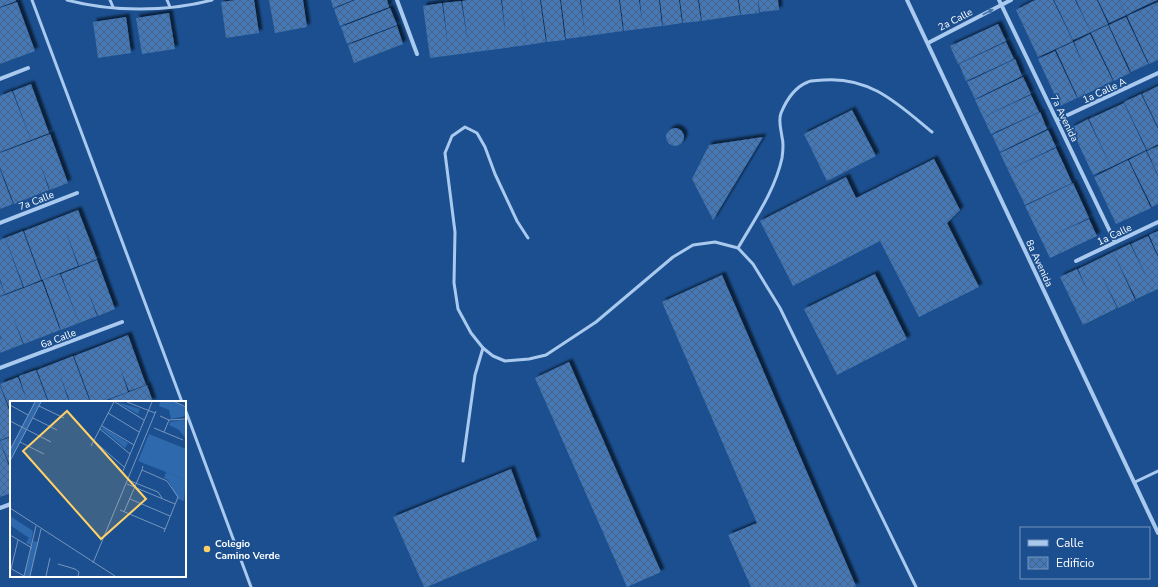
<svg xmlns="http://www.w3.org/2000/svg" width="1158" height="587" font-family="'Nunito Sans',sans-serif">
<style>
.building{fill:url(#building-cross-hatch);filter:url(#shadow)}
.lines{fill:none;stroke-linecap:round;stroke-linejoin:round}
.lane{stroke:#a9c9ee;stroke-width:3}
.street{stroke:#a9c9ee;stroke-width:4}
.oneway{fill:#4674ac}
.poi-dot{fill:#ffd166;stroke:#1b4f8f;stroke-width:1.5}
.labels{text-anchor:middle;stroke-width:3.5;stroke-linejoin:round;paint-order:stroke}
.street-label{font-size:10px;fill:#fff;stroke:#1b4f8f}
.poi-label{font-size:10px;font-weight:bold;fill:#fff;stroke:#1b4f8f;text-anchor:start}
.inset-road{fill:none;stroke:#7695bc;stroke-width:1}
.view{fill:#ffd166;fill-opacity:0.15;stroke:#ffd166;stroke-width:2}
.inset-edge{fill:none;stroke:#fff;stroke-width:2}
</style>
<defs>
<pattern id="building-cross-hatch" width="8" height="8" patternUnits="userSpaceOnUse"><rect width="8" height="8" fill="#4478b7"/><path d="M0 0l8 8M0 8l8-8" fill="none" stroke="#486282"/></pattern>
<filter id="shadow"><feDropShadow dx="3.5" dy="-3.5" stdDeviation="1" flood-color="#0009"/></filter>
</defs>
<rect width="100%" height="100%" fill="#1b4f8f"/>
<g class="building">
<polygon points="0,0 16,0 16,1 0,7"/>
<polygon points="236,0 254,0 259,33 226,38 221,2"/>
<polygon points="269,0 303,0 307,27 275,33"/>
<polygon points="331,0 353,0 333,8"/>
<polygon points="355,0 387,0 389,7 340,26 334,9"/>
<polygon points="468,0 501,0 506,38 502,0 521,0 527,45 430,58 423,6 442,3 448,46 443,3 461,1 468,43 462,1"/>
<polygon points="521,0 540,0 546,42 527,45"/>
<polygon points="541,0 560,0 565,40 547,42"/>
<polygon points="561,0 580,0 585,34 581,0 600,0 603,26 600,0 619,0 623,31 566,39"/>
<polygon points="620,0 639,0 642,21 640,0 659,0 662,26 624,31"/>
<polygon points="660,0 679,0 682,23 663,26"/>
<polygon points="680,0 698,0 701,21 683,23"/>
<polygon points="699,0 738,0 740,15 702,21"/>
<polygon points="739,0 758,0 759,13 741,15"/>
<polygon points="758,0 778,0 779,10 760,12"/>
<polygon points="1036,0 1053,0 1073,41 1038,57 1016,10 1033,1 1046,28 1033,1"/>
<polygon points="1054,0 1075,0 1091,32 1073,40"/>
<polygon points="1076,0 1097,0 1108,24 1091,32"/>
<polygon points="1098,0 1119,0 1126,15 1109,23"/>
<polygon points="1119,0 1141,0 1144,6 1126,15"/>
<polygon points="1141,0 1157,0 1144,6"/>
<polygon points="17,2 35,51 0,64 0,8"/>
<polygon points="1158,2 1158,60 1149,64 1127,16"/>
<polygon points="390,8 397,25 347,44 341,27"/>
<polygon points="169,13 175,49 142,54 136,18"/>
<polygon points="126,17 131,53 98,58 93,22"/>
<polygon points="1126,17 1148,64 1131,72 1109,25"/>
<polygon points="998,24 1006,41 958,64 950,46"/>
<polygon points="1108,25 1130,73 1114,81 1091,33"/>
<polygon points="397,26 403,44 354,63 348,45"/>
<polygon points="1090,34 1113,81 1078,98 1056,50 1073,42 1085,69 1074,42"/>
<polygon points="1006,42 1014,59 966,81 959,64"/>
<polygon points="1055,51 1077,98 1060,106 1038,59"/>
<polygon points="1015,59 1022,76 975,99 967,82"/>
<polygon points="1023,77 1031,94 983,117 975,100"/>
<polygon points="31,84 49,133 31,140 13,91"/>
<polygon points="1158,86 1158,127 1142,94"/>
<polygon points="12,91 31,140 0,152 0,96"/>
<polygon points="1141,94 1158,129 1158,144 1147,150 1124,102"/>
<polygon points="1031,95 1039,112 991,134 983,117"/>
<polygon points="1124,103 1146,150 1111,167 1089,119"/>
<polygon points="852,110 876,156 827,181 804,134"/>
<polygon points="1040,112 1047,129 1000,152 992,135"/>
<polygon points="1088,119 1111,167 1093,175 1071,128"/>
<circle cx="675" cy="137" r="9"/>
<polygon points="1048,130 1056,147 1008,170 1000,153"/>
<polygon points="50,134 68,183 50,190 40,163 49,190 14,204 0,167 0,153"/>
<polygon points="763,137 713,220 692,179 709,145"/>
<polygon points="1158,146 1158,175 1147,151"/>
<polygon points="1056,148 1064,165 1036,178 1064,165 1072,183 1025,205 1008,170"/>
<polygon points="1146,151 1158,176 1158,204 1152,207 1129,160"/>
<polygon points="934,159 960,210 947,223 979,287 919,317 880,241 793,286 760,221 846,177 856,198"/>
<polygon points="1128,160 1151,208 1116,224 1094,177"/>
<polygon points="0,170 13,204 0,209"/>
<polygon points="1073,183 1089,218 1051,236 1089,219 1097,236 1050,258 1025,206"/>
<polygon points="78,210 97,259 79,266 64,226 78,266 42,280 24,231"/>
<polygon points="23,231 41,280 24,287 5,238"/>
<polygon points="1158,231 1158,255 1149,235"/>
<polygon points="1148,236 1158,257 1158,289 1136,299 1113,252 1130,244 1148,280 1131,244"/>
<polygon points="5,238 23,287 5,294 0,279 0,240"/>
<polygon points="1113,252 1135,300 1118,308 1100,272 1117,308 1083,325 1060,277 1077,269 1090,296 1078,269"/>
<polygon points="97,260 115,309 98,316 87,289 97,316 79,323 61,274"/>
<polygon points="60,274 79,323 61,330 43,280"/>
<polygon points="875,274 907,339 837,375 804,309"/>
<polygon points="722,275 856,586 853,587 751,587 728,535 757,523 662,302"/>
<polygon points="42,281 60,330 42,337 27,297 42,337 24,344 13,317 23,344 0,353 0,338 2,341 0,335 0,297"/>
<polygon points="0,282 5,294 0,296"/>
<polygon points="128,335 146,385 129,391 120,367 128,392 100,402 91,402 74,356 92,349 101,373 92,349"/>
<polygon points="73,356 90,402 70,402 59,372 69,402 49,402 37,370"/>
<polygon points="569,362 661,572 627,587 535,378"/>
<polygon points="36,370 48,402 11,402 11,412 0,384 18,377 27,401 19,376"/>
<polygon points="147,385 153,402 112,402 111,399"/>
<polygon points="0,386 11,415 11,436 0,440"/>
<polygon points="11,437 11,468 0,441"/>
<polygon points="0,442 11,471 11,493 0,497"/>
<polygon points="511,469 537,540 427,587 424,587 393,517"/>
</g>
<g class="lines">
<g class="lane">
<polyline points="32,0 182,402"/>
<path d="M67,0c44,12 101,12 145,0"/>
<polyline points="110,0 113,7"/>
<polyline points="167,0 170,7"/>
<polyline points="528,238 517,221 495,174 485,147 477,133 465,127 452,136 445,153 455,232 454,283 458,309 471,333 483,348 493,356 505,361 529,359 546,355 596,322 673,257 693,245 715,242 738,248 753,264 780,308 916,587"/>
<path d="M738,248c16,-28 37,-57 44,-90 1,-7 2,-14 0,-21 -1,-8 -4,-16 -1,-24 5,-12 14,-26 27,-31 4,-2 10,-1 15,-2 47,-4 75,24 109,52"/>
<polyline points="185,409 251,587"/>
<polyline points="463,461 475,375 483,348"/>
<polyline points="1135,482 1158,471"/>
</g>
<g class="street">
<polyline points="397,0 417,54"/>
<polyline points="907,0 1158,533"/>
<polyline points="999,0 1115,242"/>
<polyline points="928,43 1011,0"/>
<polyline points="0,79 28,68"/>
<polyline points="1057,120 1158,73"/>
<polyline points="0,223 77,193"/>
<polyline points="1076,261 1158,222"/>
<polyline points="0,368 122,322"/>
<polyline points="0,508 11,504"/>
</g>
</g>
<defs><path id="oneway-solid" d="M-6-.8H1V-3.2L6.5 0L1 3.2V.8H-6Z"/></defs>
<use class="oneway" href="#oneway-solid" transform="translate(988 12) rotate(-27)"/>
<circle class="poi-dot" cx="207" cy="549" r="4"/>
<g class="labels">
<g class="street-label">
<text transform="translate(955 19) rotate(-27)" y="4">2a Calle</text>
<text transform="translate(1104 90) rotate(-25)" y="4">1a Calle A</text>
<text transform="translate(1065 118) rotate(64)" y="4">7a Avenida</text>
<text transform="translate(36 200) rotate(-21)" y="4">7a Calle</text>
<text transform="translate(1114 234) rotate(-25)" y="4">1a Calle</text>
<text transform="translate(1040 263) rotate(65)" y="4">8a Avenida</text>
<text transform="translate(58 338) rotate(-21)" y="4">6a Calle</text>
</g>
<g class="poi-label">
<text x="215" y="547">Colegio<tspan x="215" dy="12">Camino Verde</tspan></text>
</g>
</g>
<g transform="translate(10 401)">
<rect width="176" height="176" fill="#1b4f8f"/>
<path d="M25,1h6l-31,59v-11zM0,115l23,15 -2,14 -5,-2 3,-5 -19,-13zM23,140l5,1 -8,34h-6z" fill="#2e69ad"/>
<path d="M150,1h14l12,6v8l-15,3 -2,-9 -10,-4zM172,19l4,1v18l-7,-9 -10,-5 1,-3zM139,33l37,15v31l-48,-19z" fill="#2e69ad"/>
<path d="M107,1l23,7 -2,5zM93,26l25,16 -3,5 -23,-19zM156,71l20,8 -2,21 -6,-2 -10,-19 -4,-2z" fill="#2e69ad"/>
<path class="inset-road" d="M105,1l29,18M117,1l28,11M165,1l11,5M0,4l18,10M29,5l25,12M98,12l31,19M150,15l9,4 17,-1M23,17l24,12M0,20l41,21M92,25l32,19M144,27l29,12M90,28l30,25M154,31l5,-12M84,40l30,26M10,41l24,12M81,45l23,-44M0,49l25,-48M0,60l31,-59M133,65l-1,4 25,11 11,16 -14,35M113,70l29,-69M118,79l30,12 4,6M117,83l48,20M120,98l40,17M0,107l105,68M110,109l45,19M114,111l18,-42M0,134l22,13M83,162l63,-152M48,163l17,5 4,3 -1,4M0,167l14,8M1,168l7,-29M14,175l12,-50M20,175l11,-47M36,175l4,-18"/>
<path class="view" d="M57,10l79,88 -45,40 -78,-88z"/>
<rect width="176" height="176" class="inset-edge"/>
</g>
<rect x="1020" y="527" width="130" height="52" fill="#1b4f8f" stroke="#7695bc"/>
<rect x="1028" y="540" width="20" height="6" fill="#a9c9ee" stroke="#7695bc"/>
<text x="1056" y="547" font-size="12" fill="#ffffff">Calle</text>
<rect x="1028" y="557" width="20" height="12" fill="url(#building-cross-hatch)" stroke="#7695bc"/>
<text x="1056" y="567" font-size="12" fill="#ffffff">Edificio</text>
</svg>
